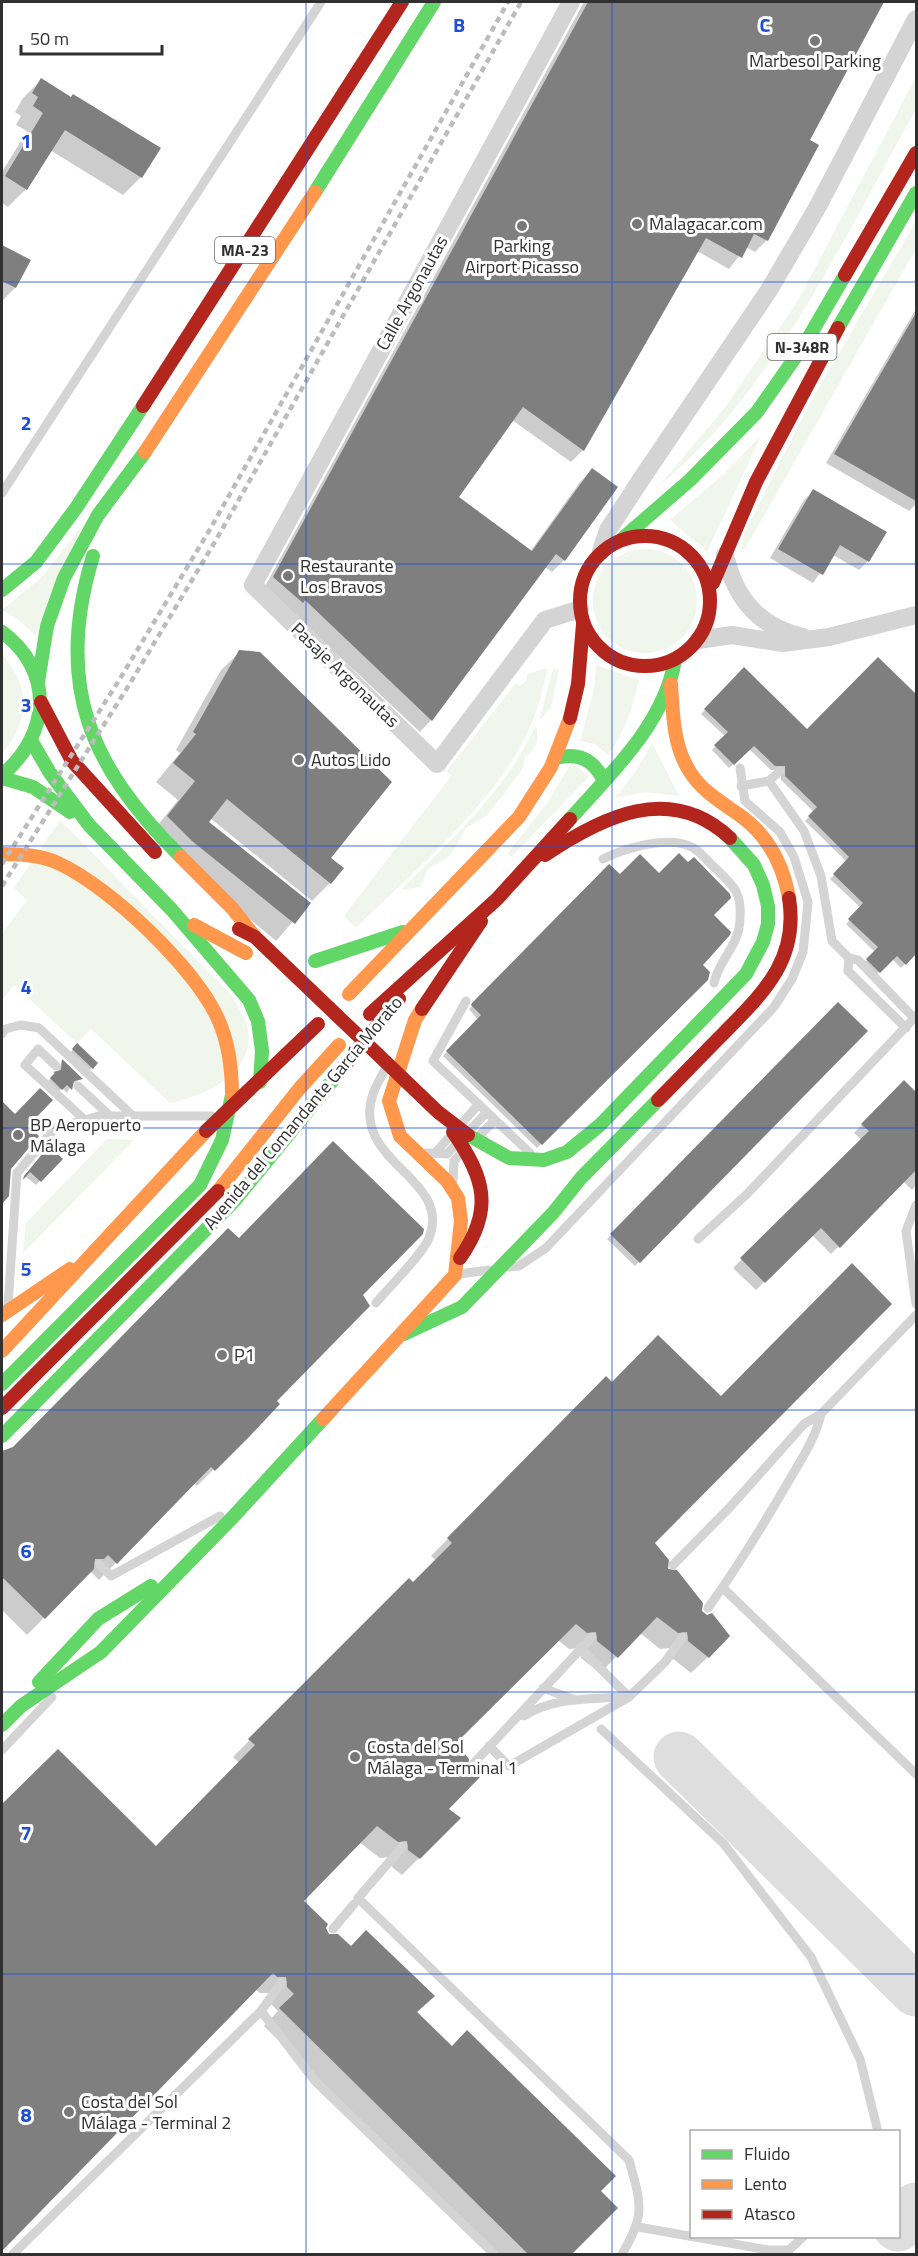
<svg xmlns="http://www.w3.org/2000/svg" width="918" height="2256" font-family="'Titillium Web',sans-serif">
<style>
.green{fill:#f1f6ec}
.shadow{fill:#0003}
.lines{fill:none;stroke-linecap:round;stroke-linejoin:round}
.taxiway{stroke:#dedede;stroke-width:51}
.building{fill:#7f7f7f}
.lane{stroke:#d4d4d4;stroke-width:9}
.street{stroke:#d4d4d4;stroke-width:18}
.fast{stroke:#63d668;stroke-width:14}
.slow{stroke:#ff974d;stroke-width:14}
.jam{stroke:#b3261e;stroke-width:14}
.rail{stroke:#bcbcbc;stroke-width:4.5;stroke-dasharray:6 4.5;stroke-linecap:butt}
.grid{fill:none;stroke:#1d4ed8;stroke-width:1.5;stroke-opacity:0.55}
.poi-dot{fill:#787878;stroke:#fff;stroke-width:2}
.labels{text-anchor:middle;stroke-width:6;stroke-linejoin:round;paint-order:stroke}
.shield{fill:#fff;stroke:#6e6e6e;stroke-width:1.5}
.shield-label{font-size:16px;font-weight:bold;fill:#303030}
.poi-label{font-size:18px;fill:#303030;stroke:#fff;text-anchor:start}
.street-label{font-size:18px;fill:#303030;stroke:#fff}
.grid-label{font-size:20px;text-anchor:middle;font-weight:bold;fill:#1d4ed8;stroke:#fff;stroke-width:6;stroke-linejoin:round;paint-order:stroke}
</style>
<rect width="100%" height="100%" fill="#fff"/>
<g class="green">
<path d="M916,77v32c-73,130 -140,279 -257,377l64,-76 73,-106z"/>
<polygon points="916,221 916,249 742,554 743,536 809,405"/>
<polygon points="761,436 707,552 670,520 725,473"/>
<polygon points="84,523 35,635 19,620 2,610 42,577"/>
<circle cx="645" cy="601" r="52"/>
<path d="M2,654c30,34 27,66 0,100z"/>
<path d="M596,665l43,15c-6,27 -14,52 -31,75l-13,-11 -15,-3 14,-51z"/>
<path d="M548,668c-5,19 -9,39 -17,57 -34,78 -115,143 -175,203l-12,-12 108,-141 -6,-3 70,-89 4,3 6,-5 1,-7z"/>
<polygon points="553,669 559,669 551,707 539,721"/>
<path d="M536,725c3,15 2,23 -11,32l-2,11 -19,26 -18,22 -20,12 -15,27 -23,14 -8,18 -19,3c50,-50 105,-99 135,-165z"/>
<polygon points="652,743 679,796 646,792 615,798 636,771"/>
<polygon points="572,762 589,777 511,857 508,853 547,803"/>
<path d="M60,820l172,176c5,10 15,23 16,34 7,43 -44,66 -78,73l-79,-74 -14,14 -63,-58 -12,15v-66l25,-34 -13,-12z"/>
<polygon points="107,1139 134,1140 23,1253 26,1223"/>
</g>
<g class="shadow">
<polygon points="584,2 883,2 807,141 817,146 767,240 755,252 746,247 729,269 697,251 583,450 571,462 512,420 457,497 530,552 580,482 592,470 564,560 552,572 545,567 431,720 420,732 292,612 263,590"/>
<polygon points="41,80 141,177 123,195 50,150 26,189 8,207 2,203 2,172 27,131 16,125 21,116 15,112 23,98"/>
<polygon points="2,247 29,261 15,288 2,301"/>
<polygon points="916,309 916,504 909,511 826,463"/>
<polygon points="813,491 868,561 859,570 833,555 813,583 770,558 804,500"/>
<polygon points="240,652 329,858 330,883 312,901 210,818 207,822 309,903 276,941 150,835 178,800 156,782 180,753 176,750 221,670"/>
<polygon points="878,659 916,696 916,953 901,968 892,959 875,976 863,964 875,952 846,924 861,908 830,879 847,862 805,821 814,812 781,780 781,770 771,770 749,749 729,768 712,750 725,736 701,714 744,669 807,731"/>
<polygon points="605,870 620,876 659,875 712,915 701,965 706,980 537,1148 443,1056 478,1020 469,1009"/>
<polygon points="838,1005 866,1031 635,1266 607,1239"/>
<polygon points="77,1045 96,1063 88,1072 69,1054"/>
<polygon points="62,1061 81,1079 72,1084 67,1093 62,1088 57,1093 47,1083 54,1073 58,1072"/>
<polygon points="904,1082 916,1094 916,1185 912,1190 903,1181 831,1254 812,1235 756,1290 733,1268 862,1140 854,1133"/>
<polygon points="2,1104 25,1126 10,1169 7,1195 2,1202"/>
<polygon points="45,1152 61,1159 36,1185 25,1176 20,1181"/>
<polygon points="238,1240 361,1295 247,1436 197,1486 194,1483 99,1580 90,1571 27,1635 2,1610 2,1451 13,1448"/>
<polygon points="606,1379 653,1543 666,1571 701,1612 708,1657 691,1673 672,1658 671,1648 660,1649 640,1633 600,1673 581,1658 580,1648 569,1649 558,1640 454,1743 447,1809 458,1818 419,1858 402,1875 392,1867 390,1857 380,1858 359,1842 302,1901 328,1936 416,2012 616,2208 570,2254 494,2254 264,2026 278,2011 271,2004 270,1993 260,1993 255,1989 2,2248 2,1807 58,1751 156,1848 239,1763 233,1757 409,1580 413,1584 436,1561 431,1556"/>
</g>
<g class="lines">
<g class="taxiway">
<polyline points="679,1757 916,1991"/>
<polyline points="898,2226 916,2208"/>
</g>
</g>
<g class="building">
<polygon points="588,2 884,2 810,140 819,145 768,241 754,234 742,258 706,238 584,451 523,407 459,497 532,551 592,468 618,487 565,561 556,554 432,721 305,600 303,603 273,577"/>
<polygon points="41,78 71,97 73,94 161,148 142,178 65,130 27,190 5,176 43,113 33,106 38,97 32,93"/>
<polygon points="2,245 31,260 16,288 2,281"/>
<polygon points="916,313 916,501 834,454"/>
<polygon points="813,489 887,532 869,562 840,545 823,575 778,549"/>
<polygon points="239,650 260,652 392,782 331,858 344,868 331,884 227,799 209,822 311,903 295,924 192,841 167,816 195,781 173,763 196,734 193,732"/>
<polygon points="878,657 916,694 916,954 906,965 897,956 880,973 866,959 878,947 848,919 863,903 833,874 849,857 808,816 817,807 785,776 785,766 775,766 754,746 734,765 714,745 728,732 704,709 744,667 807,729"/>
<polygon points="679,853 688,862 694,857 730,894 731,898 714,915 731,932 730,935 703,965 710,972 708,980 542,1145 446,1051 481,1015 471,1005 472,1003 609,864 620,874 640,854 659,873"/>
<polygon points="838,1002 868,1031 640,1263 610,1234"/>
<polygon points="77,1043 98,1063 93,1069 72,1049"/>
<polygon points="62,1059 83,1079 74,1081 72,1090 67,1085 62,1090 50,1078 55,1073 53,1072 61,1070"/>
<polygon points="904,1080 916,1092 916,1170 840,1248 821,1228 765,1283 740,1258 869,1131 861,1124"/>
<polygon points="40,1088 53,1100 28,1126 39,1136 11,1169 9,1196 2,1204 2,1101 15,1114"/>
<polygon points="333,1141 424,1229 423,1234 363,1295 370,1306 277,1401 280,1404 249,1437 215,1471 211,1467 117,1564 108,1555 104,1559 95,1559 94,1569 45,1619 2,1577 2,1451 13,1447 228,1228 239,1238"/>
<polygon points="49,1146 63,1159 41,1182 30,1172 23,1180 24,1176"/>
<polygon points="852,1263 892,1304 655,1543 669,1560 668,1569 677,1570 703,1603 702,1611 707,1615 712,1613 730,1636 709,1658 688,1641 687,1632 678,1633 657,1617 618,1658 597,1641 596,1632 587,1633 576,1624 456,1743 469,1759 468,1768 477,1769 482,1775 449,1809 461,1818 420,1859 408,1850 407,1841 398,1842 377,1826 304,1901 328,1924 326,1928 329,1934 338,1934 351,1946 366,1930 435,1996 417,2012 452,2046 467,2030 616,2176 601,2191 618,2208 572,2254 528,2254 279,2008 294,1994 287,1987 286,1977 277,1977 273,1973 2,2251 2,1804 58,1749 156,1846 255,1745 248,1739 409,1578 413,1582 452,1543 447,1538 606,1376 612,1382 658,1335 721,1396"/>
</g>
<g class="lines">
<g class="lane">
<polyline points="2,493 321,2"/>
<polyline points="769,781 804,831 821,876 832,941 849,958 858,960 914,1018"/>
<polyline points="741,786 769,781 780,771"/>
<path d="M603,859c22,-11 65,-24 89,-12 9,5 17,16 24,22 19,18 26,24 24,51 -1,26 -21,39 -26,63"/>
<polyline points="849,958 848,971 906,1028"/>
<polyline points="466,1001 433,1061 530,1153"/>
<polyline points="2,1034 5,1029 21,1025 39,1028 133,1116"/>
<polyline points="56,1066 38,1049 25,1065 85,1120"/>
<polyline points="78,1086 110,1116"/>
<polyline points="468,1132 487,1112"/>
<polyline points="476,1139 495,1120"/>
<polyline points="426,1153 447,1154 458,1142"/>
<polyline points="435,1153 479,1104"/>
<polyline points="453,1181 454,1161 464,1150"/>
<polyline points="916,1205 906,1231 916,1304"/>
<polyline points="698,1239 747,1194 916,1016"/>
<polyline points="509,1267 519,1266 546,1248 774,1007 792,979 803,952 808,902 794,857 780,832 745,801 740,768"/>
<polyline points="459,1274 489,1270"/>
<path d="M376,1303c13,-16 46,-48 53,-65 24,-61 -79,-75 -56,-144 3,-10 10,-19 14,-29"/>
<polyline points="8,1305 17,1173 55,1128 99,1116 212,1116"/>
<polyline points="99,1564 111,1576 220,1516"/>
<polyline points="673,1565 731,1506 804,1424 821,1414 916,1315"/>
<polyline points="723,1588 916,1774"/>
<path d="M708,1608c29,-40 54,-81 79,-124 13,-23 28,-44 34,-70"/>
<polyline points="580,1648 629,1697"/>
<polyline points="543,1688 575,1700"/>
<path d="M524,1716c28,-19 70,-17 103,-19"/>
<polyline points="601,1729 723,1843 811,1957 860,2059 878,2132"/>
<polyline points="489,1746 509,1766 629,1697 665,1662 683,1637"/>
<polyline points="2,1750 52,1697"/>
<polyline points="473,1764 592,1637"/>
<path d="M403,1846l-45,52 271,262c12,44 17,54 -7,94"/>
<polyline points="333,1929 354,1904"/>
<polyline points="261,2011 282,1982"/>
<polyline points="638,2227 768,2250 789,2250 804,2236"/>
<polyline points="13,2254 261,2011 315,2081 494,2254"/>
</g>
<g class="street">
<polyline points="571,2 253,585 437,764 545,620 580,609"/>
<polyline points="601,551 608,530 642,478 769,290 817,208 916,19"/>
<path d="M725,555c10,43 33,72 78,82"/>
<polyline points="698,640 732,635 783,643 829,637 916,615"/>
</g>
<g class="fast">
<polyline points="315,192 434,2"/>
<polyline points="838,328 916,193"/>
<polyline points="622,539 690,480 757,412 806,342 845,275"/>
<path d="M93,556c-39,128 -4,210 88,301"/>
<polyline points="2,590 36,562 76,508 143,406"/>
<path d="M2,632c53,39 48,103 0,143"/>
<polyline points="38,682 47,626 64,578 98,515 145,452"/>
<polyline points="32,742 50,773 89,825 172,910 249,1000 258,1021 262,1051 260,1082"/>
<path d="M556,758c23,-6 38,2 48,23"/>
<polyline points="2,778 33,787 70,812"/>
<path d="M570,819c42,-47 94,-95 105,-159"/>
<polyline points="315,961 403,932"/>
<polyline points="468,1135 509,1158 544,1160 567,1152 600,1125 746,974 763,942 768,924 768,906 763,885 754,865 730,838"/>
<polyline points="404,1334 462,1307 553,1213 581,1178 658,1100"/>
<polyline points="2,1384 200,1185 222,1140 232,1095"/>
<polyline points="2,1436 235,1200 337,1075"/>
<polyline points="39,1682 98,1619 151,1586"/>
<polyline points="2,1725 21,1706 101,1652 232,1518 323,1419"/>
</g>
<g class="slow">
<polyline points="145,452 315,192"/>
<path d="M671,684c2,30 2,62 19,88 12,19 31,30 48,42 29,20 45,50 51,84"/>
<path d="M2,854c19,0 41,1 58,10 51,24 135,104 158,155 11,24 14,50 14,76"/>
<polyline points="181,857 232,908 255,937"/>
<polyline points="194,925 246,953"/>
<polyline points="349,994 519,817 551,767 570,718"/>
<polyline points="218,1191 299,1089 339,1045"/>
<polyline points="2,1315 70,1269"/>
<polyline points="2,1351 206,1131"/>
<polyline points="323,1419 455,1275 461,1221 458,1198 447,1181 400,1136 389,1101 415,1020 422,1009"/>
</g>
<g class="jam">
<polyline points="845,275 916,153"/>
<polyline points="143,406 402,2"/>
<circle cx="645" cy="601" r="65"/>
<polyline points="713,583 756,482 838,328"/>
<polyline points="41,702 72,761 155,852"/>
<polyline points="570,718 578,684 583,624"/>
<path d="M545,855c57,-38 125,-73 185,-17"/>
<polyline points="239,929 255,937 438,1112 468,1135"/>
<polyline points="422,1009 481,921"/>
<polyline points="370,1014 497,899 570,819"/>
<polyline points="337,1075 399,999"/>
<path d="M658,1100c22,-22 43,-44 65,-66 40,-41 76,-74 66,-136"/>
<polyline points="206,1131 318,1024"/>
<path d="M453,1132c32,46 41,78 7,126"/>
<polyline points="2,1408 218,1191"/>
</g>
<g class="rail">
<polyline points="2,864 118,682 209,531 508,2"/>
<polyline points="2,886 129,685 216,540 521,2"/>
</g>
</g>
<path class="grid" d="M306,2v2252M612,2v2252M2,282h914M2,564h914M2,846h914M2,1128h914M2,1410h914M2,1692h914M2,1974h914"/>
<g class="poi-dot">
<circle cx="815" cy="41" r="6"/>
<circle cx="637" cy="224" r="6"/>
<circle cx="522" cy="226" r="6"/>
<circle cx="288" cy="576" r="6"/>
<circle cx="299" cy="760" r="6"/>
<circle cx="18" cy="1135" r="6"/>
<circle cx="222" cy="1355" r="6"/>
<circle cx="355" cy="1757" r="6"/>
<circle cx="69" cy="2112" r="6"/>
</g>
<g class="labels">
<g class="shield">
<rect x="215" y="237" width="60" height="26" rx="4.5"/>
<rect x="767.5" y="334" width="69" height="26" rx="4.5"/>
</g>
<g class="shield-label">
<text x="245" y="256">MA-23</text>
<text x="802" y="353">N-348R</text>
</g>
<g class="poi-label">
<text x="815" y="67" text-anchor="middle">Marbesol Parking</text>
<text x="649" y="230">Malagacar.com</text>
<text x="522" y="252" text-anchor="middle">Parking<tspan x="522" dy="21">Airport Picasso</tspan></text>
<text x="300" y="572">Restaurante<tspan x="300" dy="21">Los Bravos</tspan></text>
<text x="311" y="766">Autos Lido</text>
<text x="30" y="1131">BP Aeropuerto<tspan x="30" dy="21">Málaga</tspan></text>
<text x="234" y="1361">P1</text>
<text x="367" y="1753">Costa del Sol<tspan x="367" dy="21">Málaga - Terminal 1</tspan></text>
<text x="81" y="2108">Costa del Sol<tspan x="81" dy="21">Málaga - Terminal 2</tspan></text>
</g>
<g class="street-label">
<text transform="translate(412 293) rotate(-61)" y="6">Calle Argonautas</text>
<text transform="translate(345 675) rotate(44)" y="6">Pasaje Argonautas</text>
<text transform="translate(303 1113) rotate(-50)" y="6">Avenida del Comandante García Morato</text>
</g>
</g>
<g class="grid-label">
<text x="459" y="32">B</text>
<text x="765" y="32">C</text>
<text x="26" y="148">1</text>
<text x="26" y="430">2</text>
<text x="26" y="712">3</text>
<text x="26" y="994">4</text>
<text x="26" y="1276">5</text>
<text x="26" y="1558">6</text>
<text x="26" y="1840">7</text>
<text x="26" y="2122">8</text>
</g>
<rect width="918" height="2256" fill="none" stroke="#303030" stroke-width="6"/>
<rect x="690" y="2130" width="210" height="108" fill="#ffffff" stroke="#acacac" stroke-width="1.5"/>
<rect x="702" y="2150" width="30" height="9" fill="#63d668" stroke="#acacac" stroke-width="1.5"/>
<text x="744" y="2160" font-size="18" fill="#303030">Fluido</text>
<rect x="702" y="2180" width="30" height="9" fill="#ff974d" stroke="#acacac" stroke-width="1.5"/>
<text x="744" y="2190" font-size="18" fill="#303030">Lento</text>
<rect x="702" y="2210" width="30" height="9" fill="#b3261e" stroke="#acacac" stroke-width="1.5"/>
<text x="744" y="2220" font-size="18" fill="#303030">Atasco</text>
<path d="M21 45v9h141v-9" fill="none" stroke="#303030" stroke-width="3"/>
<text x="30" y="45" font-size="18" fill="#303030" stroke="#ffffff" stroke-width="4.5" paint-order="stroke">50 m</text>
</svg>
